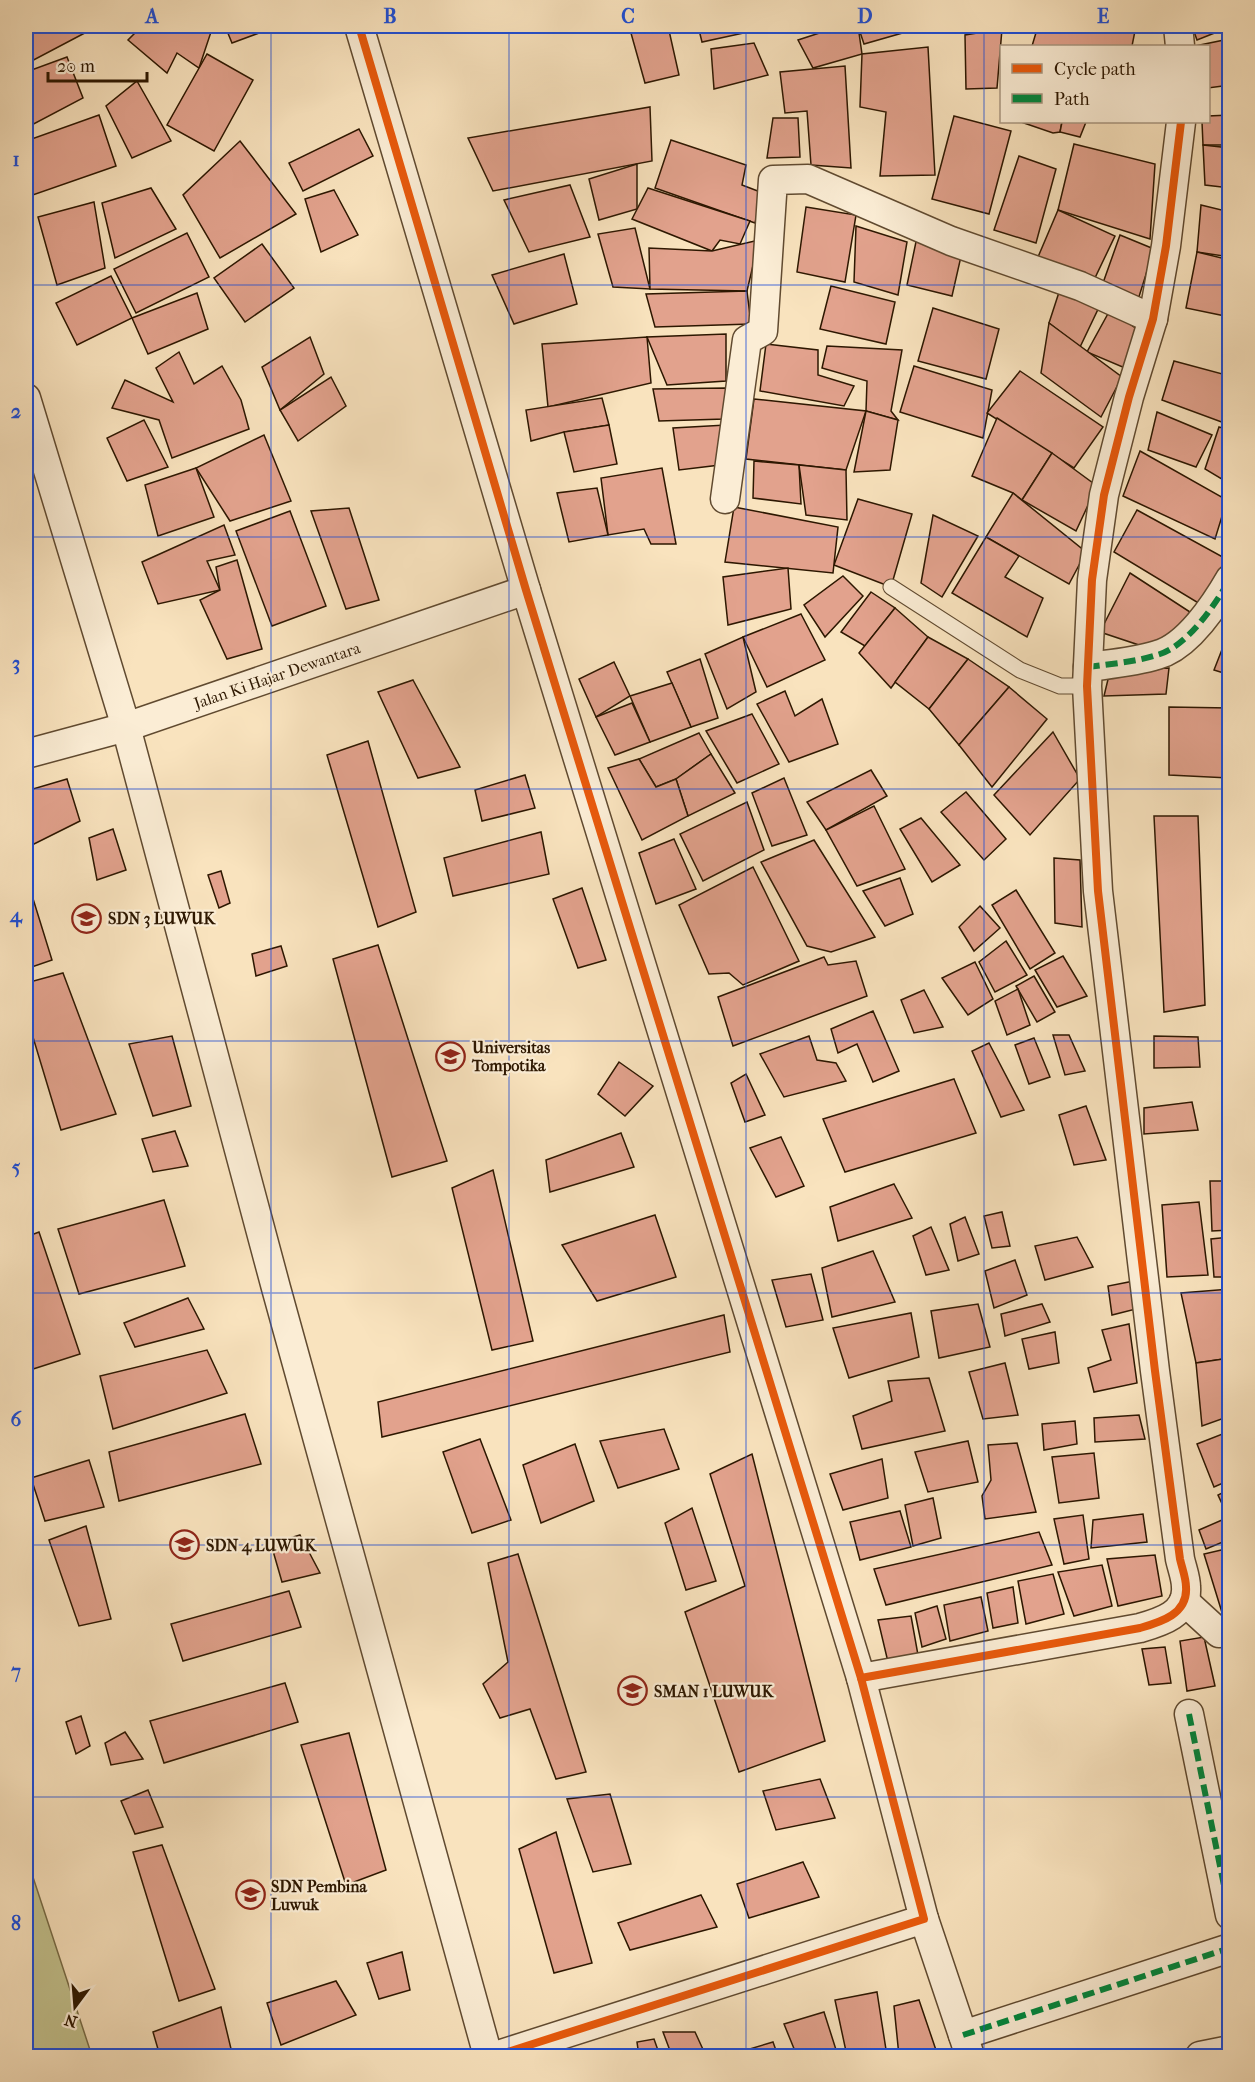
<svg xmlns="http://www.w3.org/2000/svg" width="1255" height="2082" font-family="'IM FELL French Canon',serif">
<style>
.green{fill:#c3c28e;stroke:#786c47;stroke-width:1.5}
.building{fill:#e2a28d;stroke:#2d1700;stroke-width:1.5}
.lines{fill:none;stroke-linecap:round;stroke-linejoin:round}
.service-casing{stroke:#604a30;stroke-width:17}
.minor-casing{stroke:#604a30;stroke-width:31}
.service{stroke:#fbedd5;stroke-width:15}
.minor{stroke:#fbedd5;stroke-width:28}
.quiet{stroke:#00873e;stroke-width:6;stroke-dasharray:12 6;stroke-linecap:butt}
.cycleway-casing{stroke:#fbedd5;stroke-width:11}
.cycleway{stroke:#e8590c;stroke-width:8}
.grid{fill:none;stroke:#1d4ed8;stroke-width:1.5;stroke-opacity:0.55}
.labels{text-anchor:middle;stroke-width:4.5;stroke-linejoin:round;paint-order:stroke}
.street-label{font-size:16px;fill:#2d1700;stroke:#fbedd5}
.poi-label{font-size:16px;font-weight:bold;fill:#2d1700;stroke:#fbedd5;text-anchor:start}
.neatline{fill:none;stroke:#1d4ed8;stroke-width:2}
.grid-label{font-size:20px;text-anchor:middle;font-weight:bold;fill:#1d4ed8}
</style>
<rect width="100%" height="100%" fill="#f9e3be"/>
<filter id="stains"><feTurbulence type="fractalNoise" baseFrequency=".00333" numOctaves="4"/><feColorMatrix values="0 0 0 0 .2 0 0 0 0 .09 0 0 0 0 .02 0 0 0 .5 -.17"/></filter>
<radialGradient id="worn" r=".72"><stop offset=".6" stop-color="#630" stop-opacity="0"/><stop offset="1" stop-color="#630" stop-opacity=".3"/></radialGradient>
<polygon class="green" points="26,1856 92,2056 26,2056"/>
<g class="building">
<polygon points="26,26 98,26 26,64"/>
<polygon points="142,26 206,26 212,29 199,68 177,53 167,73 128,40"/>
<polygon points="225,26 278,26 232,43"/>
<polygon points="629,26 668,26 679,75 645,83"/>
<polygon points="698,26 752,26 753,31 702,42"/>
<polygon points="841,26 858,26 862,54 813,68 798,40"/>
<polygon points="858,26 927,26 864,44"/>
<polygon points="1038,26 1136,26 1132,46 1032,46"/>
<polygon points="1192,26 1220,26 1222,30 1197,40"/>
<polygon points="1002,29 997,88 966,89 965,35"/>
<polygon points="1229,39 1230,85 1208,88 1208,46 1195,46"/>
<polygon points="754,43 768,75 714,89 711,49"/>
<polygon points="928,47 935,175 880,176 886,112 860,107 862,54"/>
<polygon points="207,54 253,80 214,151 167,125"/>
<polygon points="67,57 83,98 26,128 26,72"/>
<polygon points="845,66 851,168 811,165 807,111 785,113 780,72"/>
<polygon points="137,81 171,141 132,158 106,106"/>
<polygon points="650,107 652,161 493,191 468,138"/>
<polygon points="99,115 116,166 27,197 26,141"/>
<polygon points="1230,115 1230,145 1203,145 1202,122 1208,122 1208,116"/>
<polygon points="954,116 1011,131 989,214 932,199"/>
<polygon points="773,118 798,118 800,157 767,158"/>
<polygon points="1021,122 1062,122 1060,132 1053,133"/>
<polygon points="1062,122 1086,122 1080,137 1060,132"/>
<polygon points="359,129 373,156 303,191 289,163"/>
<polygon points="671,140 746,165 742,185 763,193 755,223 655,188"/>
<polygon points="240,141 296,214 220,258 183,195"/>
<polygon points="1074,144 1155,164 1150,239 1058,210"/>
<polygon points="1203,145 1230,148 1230,188 1205,185"/>
<polygon points="1019,156 1056,169 1036,243 994,230"/>
<polygon points="637,164 637,209 599,220 589,179"/>
<polygon points="570,185 590,237 529,252 504,200"/>
<polygon points="151,188 176,229 115,258 102,203"/>
<polygon points="648,188 750,221 740,244 720,240 712,251 632,219"/>
<polygon points="334,190 358,235 321,252 305,199"/>
<polygon points="94,202 105,268 57,285 38,217"/>
<polygon points="1201,205 1230,212 1230,257 1197,252"/>
<polygon points="806,207 856,215 845,282 797,272"/>
<polygon points="1058,210 1115,236 1093,282 1038,257"/>
<polygon points="856,226 907,242 898,295 854,282"/>
<polygon points="635,228 650,289 613,287 598,234"/>
<polygon points="187,233 209,277 136,313 114,269"/>
<polygon points="1120,235 1154,249 1137,303 1103,283"/>
<polygon points="917,237 962,252 952,296 907,285"/>
<polygon points="759,240 747,291 650,289 649,248 712,251"/>
<polygon points="262,244 294,288 245,322 214,278"/>
<polygon points="1197,252 1230,260 1230,317 1186,308"/>
<polygon points="564,254 577,304 514,324 492,275"/>
<polygon points="111,276 132,318 77,345 56,303"/>
<polygon points="1063,280 1101,303 1080,347 1049,323"/>
<polygon points="831,286 895,302 886,344 820,329"/>
<polygon points="747,291 751,324 655,327 646,294"/>
<polygon points="197,293 208,329 148,354 132,318"/>
<polygon points="933,308 999,329 986,379 918,361"/>
<polygon points="1110,310 1141,332 1125,368 1087,352"/>
<polygon points="1049,323 1122,377 1101,417 1041,373"/>
<polygon points="726,334 726,381 667,385 647,337"/>
<polygon points="310,337 324,374 280,410 262,367"/>
<polygon points="647,337 651,383 548,407 542,344"/>
<polygon points="766,344 818,350 818,375 854,386 844,406 760,391"/>
<polygon points="827,346 902,350 891,411 898,420 866,411 867,381 822,368"/>
<polygon points="179,352 194,384 222,366 241,400 249,429 172,458 159,420 112,408 125,380 173,402 156,368"/>
<polygon points="1174,361 1230,376 1230,402 1223,418 1227,424 1162,400"/>
<polygon points="914,366 992,390 983,438 900,412"/>
<polygon points="1020,371 1103,427 1074,468 987,413"/>
<polygon points="331,377 346,406 298,441 280,410"/>
<polygon points="726,388 725,419 659,421 653,389"/>
<polygon points="602,398 609,425 564,432 531,441 526,410"/>
<polygon points="754,399 866,411 846,470 746,459"/>
<polygon points="866,411 898,420 890,470 854,472"/>
<polygon points="1157,412 1212,435 1196,467 1148,450"/>
<polygon points="997,418 1052,453 1022,500 1013,493 972,476"/>
<polygon points="144,420 168,467 127,481 107,438"/>
<polygon points="609,425 617,464 574,472 564,432"/>
<polygon points="726,425 720,465 679,470 673,428"/>
<polygon points="1219,427 1230,430 1230,484 1205,469"/>
<polygon points="264,435 291,501 230,521 196,468"/>
<polygon points="1140,451 1227,500 1215,539 1123,496"/>
<polygon points="1052,453 1097,486 1076,531 1022,500"/>
<polygon points="754,461 799,465 801,504 753,498"/>
<polygon points="799,465 846,470 847,520 806,515"/>
<polygon points="196,468 214,517 158,536 145,485"/>
<polygon points="662,468 676,544 651,544 644,529 608,535 601,478"/>
<polygon points="597,488 608,535 569,542 557,493"/>
<polygon points="1013,493 1086,552 1069,584 986,537"/>
<polygon points="858,499 912,514 891,587 834,565"/>
<polygon points="734,507 838,527 833,573 725,562"/>
<polygon points="349,508 379,600 346,609 311,511"/>
<polygon points="1137,510 1230,561 1200,604 1114,552"/>
<polygon points="290,511 326,606 272,626 236,531"/>
<polygon points="933,515 978,536 942,597 921,583"/>
<polygon points="224,525 235,555 207,561 220,590 158,604 142,562"/>
<polygon points="986,537 1019,556 1005,577 1043,598 1027,637 952,593"/>
<polygon points="237,560 262,649 227,659 200,600 220,590 216,567"/>
<polygon points="788,568 791,609 728,625 723,577"/>
<polygon points="1130,573 1190,612 1160,652 1100,632"/>
<polygon points="843,576 863,596 825,637 804,605"/>
<polygon points="871,592 895,608 865,646 841,632"/>
<polygon points="895,608 928,637 891,688 859,653"/>
<polygon points="801,614 825,660 767,687 743,637"/>
<polygon points="1230,629 1230,675 1214,670"/>
<polygon points="743,637 756,692 727,709 705,654"/>
<polygon points="928,637 968,659 929,709 895,682"/>
<polygon points="700,659 718,718 691,727 667,672"/>
<polygon points="968,659 1009,687 959,745 929,709"/>
<polygon points="614,662 630,696 596,717 579,679"/>
<polygon points="1169,668 1166,694 1104,696 1110,671"/>
<polygon points="413,680 460,767 418,778 378,692"/>
<polygon points="672,683 691,727 650,742 630,696"/>
<polygon points="1009,687 1047,719 992,787 959,745"/>
<polygon points="785,691 795,716 822,699 838,744 789,762 757,704"/>
<polygon points="632,703 650,742 615,755 596,717"/>
<polygon points="1169,707 1230,708 1229,778 1169,775"/>
<polygon points="752,714 779,764 737,783 706,731"/>
<polygon points="1053,732 1080,779 1030,835 994,795"/>
<polygon points="699,733 711,754 676,779 656,787 639,759"/>
<polygon points="368,741 416,912 378,927 327,755"/>
<polygon points="711,754 735,793 688,816 676,779"/>
<polygon points="639,759 656,787 676,779 688,816 642,840 608,768"/>
<polygon points="871,770 887,796 826,830 807,802"/>
<polygon points="525,775 535,808 482,821 475,790"/>
<polygon points="784,778 807,835 772,846 752,793"/>
<polygon points="67,779 80,821 26,848 26,791"/>
<polygon points="966,792 1006,839 984,860 941,812"/>
<polygon points="747,802 764,850 703,881 680,834"/>
<polygon points="874,806 905,869 857,886 826,830"/>
<polygon points="1154,816 1198,816 1205,1005 1164,1012"/>
<polygon points="921,818 960,865 932,882 900,829"/>
<polygon points="113,829 126,870 97,880 89,838"/>
<polygon points="541,832 549,874 453,896 444,858"/>
<polygon points="674,839 696,889 656,904 639,853"/>
<polygon points="814,840 875,937 831,952 807,946 761,862"/>
<polygon points="1054,858 1080,860 1082,927 1055,923"/>
<polygon points="753,867 799,961 743,985 729,973 709,974 679,905"/>
<polygon points="221,871 230,903 219,908 208,875"/>
<polygon points="26,876 52,960 26,969"/>
<polygon points="900,878 913,914 885,926 863,891"/>
<polygon points="582,888 606,960 578,968 553,899"/>
<polygon points="1016,890 1055,953 1030,969 992,905"/>
<polygon points="980,906 1000,928 974,951 959,927"/>
<polygon points="1006,941 1027,975 995,992 979,962"/>
<polygon points="378,945 447,1161 392,1177 333,959"/>
<polygon points="281,946 287,966 256,976 252,954"/>
<polygon points="1063,956 1087,996 1057,1007 1035,970"/>
<polygon points="824,957 828,965 856,961 867,996 733,1046 718,997"/>
<polygon points="975,962 993,999 968,1015 942,978"/>
<polygon points="63,973 116,1114 61,1130 26,1014 26,983"/>
<polygon points="1034,976 1055,1012 1037,1022 1016,986"/>
<polygon points="1018,989 1030,1025 1007,1035 995,1001"/>
<polygon points="924,990 943,1027 914,1033 901,1000"/>
<polygon points="873,1011 899,1071 873,1082 857,1044 838,1053 831,1029"/>
<polygon points="1053,1035 1069,1035 1085,1071 1065,1075"/>
<polygon points="172,1036 191,1106 153,1116 129,1044"/>
<polygon points="809,1036 817,1060 836,1063 846,1081 784,1097 760,1054"/>
<polygon points="1154,1036 1198,1037 1200,1067 1154,1068"/>
<polygon points="1034,1038 1050,1077 1029,1084 1015,1045"/>
<polygon points="989,1043 1024,1110 1001,1117 972,1051"/>
<polygon points="619,1062 653,1086 625,1116 598,1094"/>
<polygon points="746,1074 765,1115 745,1122 731,1083"/>
<polygon points="954,1079 976,1133 845,1172 823,1119"/>
<polygon points="1192,1102 1198,1130 1144,1134 1144,1108"/>
<polygon points="1086,1106 1106,1160 1074,1165 1059,1115"/>
<polygon points="175,1131 188,1166 153,1172 142,1139"/>
<polygon points="621,1133 634,1167 550,1192 546,1160"/>
<polygon points="781,1137 804,1186 776,1197 750,1148"/>
<polygon points="493,1170 533,1341 492,1350 452,1188"/>
<polygon points="1210,1181 1230,1181 1230,1230 1212,1231"/>
<polygon points="894,1184 912,1218 838,1241 830,1207"/>
<polygon points="164,1200 185,1266 79,1294 58,1229"/>
<polygon points="1199,1202 1208,1275 1167,1277 1162,1205"/>
<polygon points="1002,1212 1010,1246 992,1248 984,1216"/>
<polygon points="655,1215 676,1277 597,1301 562,1245"/>
<polygon points="965,1217 979,1254 958,1261 950,1224"/>
<polygon points="931,1227 949,1270 926,1275 913,1236"/>
<polygon points="39,1232 80,1354 30,1370 26,1354 26,1237"/>
<polygon points="1077,1237 1093,1267 1045,1280 1035,1246"/>
<polygon points="1230,1237 1230,1277 1214,1277 1211,1239"/>
<polygon points="873,1251 895,1302 832,1317 822,1268"/>
<polygon points="1015,1260 1027,1295 994,1308 985,1271"/>
<polygon points="811,1274 823,1320 786,1327 772,1280"/>
<polygon points="1134,1281 1136,1309 1112,1315 1108,1286"/>
<polygon points="1230,1289 1230,1358 1196,1363 1181,1293"/>
<polygon points="188,1298 204,1329 135,1347 124,1323"/>
<polygon points="978,1304 990,1347 939,1358 931,1311"/>
<polygon points="1042,1304 1050,1322 1005,1336 1001,1314"/>
<polygon points="911,1313 919,1357 849,1378 833,1328"/>
<polygon points="724,1315 730,1352 382,1437 378,1402"/>
<polygon points="1129,1324 1137,1383 1094,1392 1088,1368 1111,1360 1102,1330"/>
<polygon points="1055,1332 1059,1363 1029,1369 1022,1339"/>
<polygon points="207,1350 227,1393 113,1429 100,1376"/>
<polygon points="1230,1358 1230,1416 1202,1426 1196,1363"/>
<polygon points="1005,1363 1018,1415 983,1419 969,1372"/>
<polygon points="929,1378 945,1431 862,1449 853,1416 892,1401 888,1381"/>
<polygon points="245,1414 261,1464 119,1501 109,1452"/>
<polygon points="1139,1415 1145,1439 1095,1442 1094,1418"/>
<polygon points="1075,1421 1077,1444 1044,1450 1042,1424"/>
<polygon points="664,1429 679,1469 618,1488 600,1441"/>
<polygon points="1230,1431 1230,1480 1214,1487 1197,1444"/>
<polygon points="480,1439 511,1520 472,1533 443,1452"/>
<polygon points="968,1441 978,1482 928,1492 915,1452"/>
<polygon points="1017,1443 1036,1512 985,1519 982,1496 991,1480 988,1445"/>
<polygon points="575,1444 594,1501 541,1523 523,1465"/>
<polygon points="1094,1453 1099,1498 1059,1503 1052,1457"/>
<polygon points="752,1454 825,1741 739,1772 685,1612 745,1586 710,1474"/>
<polygon points="882,1459 888,1498 843,1510 830,1474"/>
<polygon points="89,1460 104,1507 45,1521 31,1478"/>
<polygon points="1230,1489 1230,1521 1218,1495"/>
<polygon points="933,1498 941,1538 913,1546 905,1505"/>
<polygon points="692,1508 716,1581 686,1590 665,1523"/>
<polygon points="900,1511 911,1547 860,1560 850,1522"/>
<polygon points="1143,1514 1147,1542 1091,1548 1093,1520"/>
<polygon points="1083,1515 1089,1559 1064,1564 1054,1519"/>
<polygon points="1222,1520 1230,1534 1230,1539 1206,1549 1199,1530"/>
<polygon points="86,1526 111,1619 79,1626 49,1540"/>
<polygon points="1039,1532 1052,1565 886,1605 874,1569"/>
<polygon points="300,1535 320,1573 282,1582 271,1544"/>
<polygon points="1230,1548 1230,1617 1224,1619 1204,1554"/>
<polygon points="518,1554 586,1772 556,1779 530,1709 500,1718 483,1684 508,1662 488,1563"/>
<polygon points="1155,1555 1162,1596 1118,1606 1107,1559"/>
<polygon points="1102,1565 1112,1606 1074,1616 1058,1572"/>
<polygon points="1053,1574 1064,1614 1026,1624 1018,1581"/>
<polygon points="1013,1587 1018,1623 993,1628 987,1593"/>
<polygon points="289,1591 301,1627 183,1661 171,1624"/>
<polygon points="981,1597 988,1631 950,1641 944,1605"/>
<polygon points="937,1606 946,1639 922,1647 915,1613"/>
<polygon points="911,1616 918,1655 888,1662 878,1620"/>
<polygon points="1204,1637 1215,1686 1187,1691 1180,1641"/>
<polygon points="1165,1647 1171,1683 1149,1685 1142,1649"/>
<polygon points="285,1683 298,1722 164,1763 150,1721"/>
<polygon points="81,1716 90,1746 76,1754 66,1722"/>
<polygon points="125,1732 143,1759 111,1765 105,1743"/>
<polygon points="349,1733 386,1870 346,1885 301,1745"/>
<polygon points="820,1779 835,1818 776,1830 763,1791"/>
<polygon points="148,1790 163,1827 135,1834 121,1801"/>
<polygon points="610,1794 631,1864 593,1872 567,1799"/>
<polygon points="556,1832 592,1963 554,1973 519,1849"/>
<polygon points="162,1845 215,1989 179,2001 133,1852"/>
<polygon points="803,1862 819,1897 749,1918 737,1884"/>
<polygon points="701,1895 717,1927 630,1950 618,1923"/>
<polygon points="402,1952 410,1990 379,1999 367,1963"/>
<polygon points="336,1981 356,2015 281,2045 267,2003"/>
<polygon points="877,1992 887,2056 847,2056 835,2000"/>
<polygon points="919,2000 938,2056 899,2056 894,2006"/>
<polygon points="221,2007 232,2053 221,2056 160,2056 153,2032"/>
<polygon points="824,2012 838,2056 797,2056 784,2024"/>
<polygon points="663,2032 695,2032 706,2056 672,2056"/>
<polygon points="654,2039 660,2056 639,2056 637,2042"/>
<polygon points="773,2042 778,2056 726,2056"/>
</g>
<g class="lines">
<defs>
<polyline id="service" points="891,587 1020,670 1060,686 1087,686"/>
<g id="minor">
<polyline points="359,26 526,590 861,1678 924,1919 495,2056"/>
<polyline points="1178,26 1180,46"/>
<polyline points="26,398 126,727 276,1288 488,2056"/>
<polyline points="725,499 747,340 763,331 773,180 808,179 951,241 1080,286 1153,319"/>
<path d="M1088,667c22,-3 47,-5 69,-12 30,-8 58,-50 73,-76"/>
<polyline points="26,754 126,727 526,590"/>
<polyline points="1184,1601 1219,1633 1230,1631"/>
<path d="M861,1678l279,-50c21,-6 48,-14 46,-41 0,-9 -4,-19 -6,-28l-25,-188 -57,-480 -11,-205 5,-106 12,-85 25,-98 24,-78 13,-73 15,-124"/>
<polyline points="1189,1714 1230,1915"/>
<polyline points="924,1919 970,2056"/>
<polyline points="963,2035 1230,1948"/>
<polyline points="1200,2056 1230,2050"/>
</g>
</defs>
<use href="#service" class="service-casing"/>
<use href="#minor" class="minor-casing"/>
<use href="#service" class="service"/>
<use href="#minor" class="minor"/>
<g class="quiet">
<path d="M1088,667c22,-3 47,-5 69,-12 30,-8 58,-50 73,-76"/>
<polyline points="1189,1714 1230,1915"/>
<polyline points="963,2035 1230,1948"/>
<polyline points="1200,2056 1230,2050"/>
</g>
<defs>
<g id="cycleway">
<polyline points="359,26 526,590 861,1678 924,1919 495,2056"/>
<path d="M861,1678l279,-50c21,-6 48,-14 46,-41 0,-9 -4,-19 -6,-28l-25,-188 -57,-480 -11,-205 5,-106 12,-85 25,-98 24,-78 13,-73 15,-124"/>
</g>
</defs>
<use href="#cycleway" class="cycleway-casing"/>
<use href="#cycleway" class="cycleway"/>
</g>
<path class="grid" d="M271,26v2030M509,26v2030M746,26v2030M984,26v2030M26,285h1204M26,537h1204M26,789h1204M26,1041h1204M26,1293h1204M26,1545h1204M26,1797h1204"/>
<defs>
<symbol id="school-ring" viewBox="-11 -11 22 22"><circle r="9.5" fill="#fbedd5" stroke="#8f2418" stroke-width="1.5"/><path d="M0-5L7-2L0 1L-7-2ZM-4 1L0 2.5L4 1V4Q0 6-4 4Z" fill="#8f2418"/></symbol>
</defs>
<g fill-rule="evenodd">
<use href="#school-ring" x="70" y="902" width="33" height="33"/>
<use href="#school-ring" x="434" y="1040" width="33" height="33"/>
<use href="#school-ring" x="168" y="1528" width="33" height="33"/>
<use href="#school-ring" x="616" y="1674" width="33" height="33"/>
<use href="#school-ring" x="234" y="1878" width="33" height="33"/>
</g>
<g class="labels">
<g class="street-label">
<text transform="translate(277 675) rotate(-19)" y="6">Jalan Ki Hajar Dewantara</text>
</g>
<g class="poi-label">
<text x="108" y="924">SDN 3 LUWUK</text>
<text x="472" y="1053">Universitas<tspan x="472" dy="18">Tompotika</tspan></text>
<text x="206" y="1551">SDN 4 LUWUK</text>
<text x="654" y="1697">SMAN 1 LUWUK</text>
<text x="271" y="1892">SDN Pembina<tspan x="271" dy="18">Luwuk</tspan></text>
</g>
</g>
<rect width="1255" height="2082" fill="none" stroke="#f9e3be" stroke-width="66"/>
<rect x="1000" y="45" width="210" height="78" fill="#fbedd5" stroke="#a99780" stroke-width="1.5"/>
<rect x="1012" y="64" width="30" height="9" fill="#e8590c" stroke="#a99780" stroke-width="1.5"/>
<text x="1054" y="75" font-size="18" fill="#2d1700">Cycle path</text>
<rect x="1012" y="94" width="30" height="9" fill="#00873e" stroke="#a99780" stroke-width="1.5"/>
<text x="1054" y="105" font-size="18" fill="#2d1700">Path</text>
<g transform="translate(75 2007) rotate(196)" stroke="#fbedd5" stroke-width="4.5" paint-order="stroke">
<path d="M0-4.5L10 22L0 15L-10 22Z" fill="#2d1700"/>
<text y="-9" font-size="16" font-weight="bold" text-anchor="middle" fill="#2d1700">N</text>
</g>
<path d="M48 72v9h99v-9" fill="none" stroke="#2d1700" stroke-width="3"/>
<text x="57" y="72" font-size="18" fill="#2d1700" stroke="#fbedd5" stroke-width="4.5" paint-order="stroke">20 m</text>
<rect x="33" y="33" width="1189" height="2016" class="neatline"/>
<g class="grid-label">
<text x="152" y="23">A</text>
<text x="390" y="23">B</text>
<text x="628" y="23">C</text>
<text x="865" y="23">D</text>
<text x="1103" y="23">E</text>
<text x="16" y="166">1</text>
<text x="16" y="418">2</text>
<text x="16" y="670">3</text>
<text x="16" y="922">4</text>
<text x="16" y="1174">5</text>
<text x="16" y="1426">6</text>
<text x="16" y="1678">7</text>
<text x="16" y="1930">8</text>
</g>
<rect width="100%" height="100%" filter="url(#stains)"/>
<rect width="100%" height="100%" fill="url(#worn)"/>
</svg>
